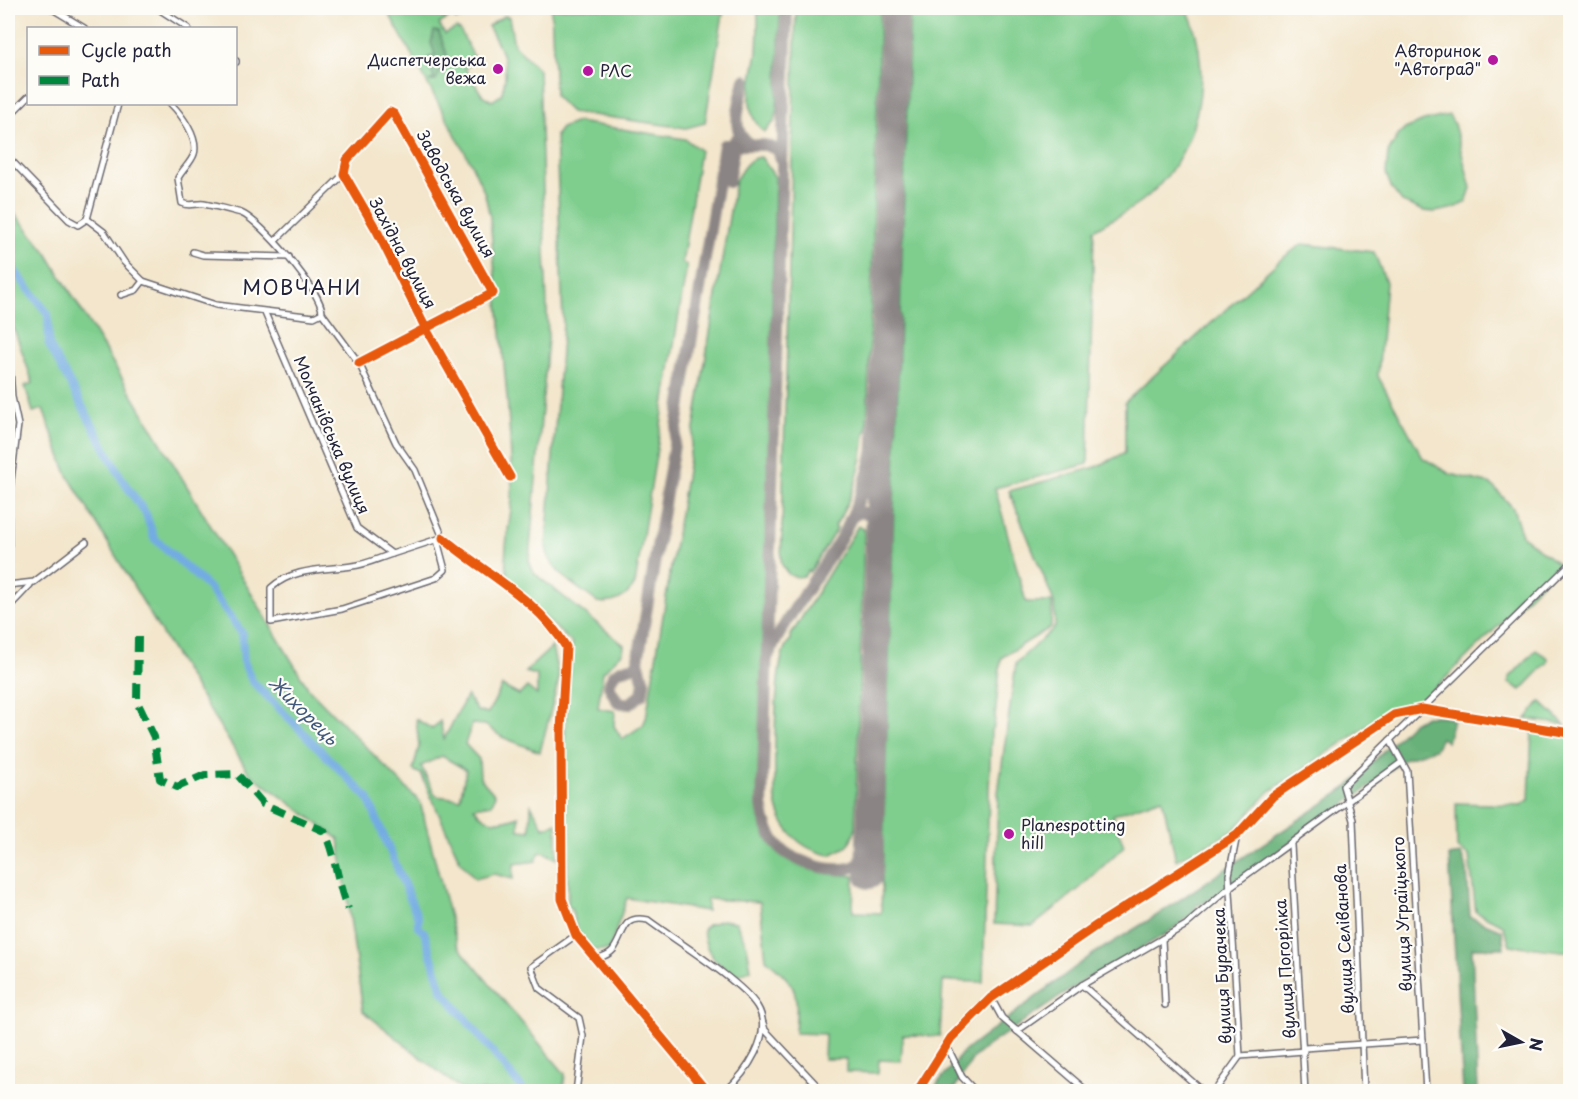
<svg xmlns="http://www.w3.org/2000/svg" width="1578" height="1099" font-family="'Playpen Sans',sans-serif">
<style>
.green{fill:#7fce8e;stroke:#507864;stroke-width:1.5;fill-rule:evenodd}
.forest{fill:#67b179;stroke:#446a5a;stroke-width:1.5}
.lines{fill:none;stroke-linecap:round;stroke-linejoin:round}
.river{stroke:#73ace2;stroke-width:8}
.taxiway{stroke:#8a8484;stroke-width:12}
.runway{stroke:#8a8484;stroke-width:28}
.minor-casing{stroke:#6b676e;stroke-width:8}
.minor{stroke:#fff;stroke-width:5}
.quiet{stroke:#00873e;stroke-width:8;stroke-dasharray:15 8;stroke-linecap:butt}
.cycleway-casing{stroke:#fdfcf7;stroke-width:13}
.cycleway{stroke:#e8590c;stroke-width:9}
.poi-dot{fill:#b5179e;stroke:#fdfcf7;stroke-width:2}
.labels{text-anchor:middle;stroke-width:4.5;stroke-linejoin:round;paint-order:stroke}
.poi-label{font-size:16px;fill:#22223b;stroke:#fdfcf7;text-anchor:end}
.street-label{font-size:16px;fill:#22223b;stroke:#fdfcf7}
.water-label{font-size:18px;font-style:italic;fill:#42597e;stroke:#fdfcf7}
.quarter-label{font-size:20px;letter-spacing:1.5px;fill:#22223b;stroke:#fdfcf7}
</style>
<rect width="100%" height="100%" fill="#fdfcf7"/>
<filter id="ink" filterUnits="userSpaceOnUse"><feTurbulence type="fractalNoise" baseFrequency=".0167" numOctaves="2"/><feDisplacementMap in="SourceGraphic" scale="12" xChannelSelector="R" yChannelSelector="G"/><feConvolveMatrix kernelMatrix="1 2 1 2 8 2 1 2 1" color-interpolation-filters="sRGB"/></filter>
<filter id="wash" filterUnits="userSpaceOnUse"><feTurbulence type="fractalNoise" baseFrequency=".008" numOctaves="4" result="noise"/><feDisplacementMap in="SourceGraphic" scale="24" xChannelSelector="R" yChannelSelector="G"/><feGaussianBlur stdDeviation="1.35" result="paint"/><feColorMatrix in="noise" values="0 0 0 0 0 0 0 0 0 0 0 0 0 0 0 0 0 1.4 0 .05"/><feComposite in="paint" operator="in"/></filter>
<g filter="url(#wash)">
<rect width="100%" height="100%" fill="#f3e6cc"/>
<g class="green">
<path d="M386,8h79l-2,8 -7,4 -3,-5 -14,9 6,10 11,-6 4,2 14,27 -1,6 -8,5 17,27 10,6 9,-6c10,-28 1,-45 -13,-69l16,-10 5,1 5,28 25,25 9,268 -19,223 5,12 90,72 -1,7 -20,20 -5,36 17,3 -1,15 8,13 21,-14 3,-7 89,-537c6,-10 13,-24 26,-24l14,20 -15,630c14,53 42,64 94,69l-1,36 28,1 29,-905h277c29,66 12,152 -49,196 -14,10 -30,17 -44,26l-6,234 -93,24 31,114h26l-1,25 -50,31 -7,69 -3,3 -8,252 -40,-1 -3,55 -37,-1 -2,26 -22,-1 -1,13 -32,-1v-13h-22l1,-25 -30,-1c3,-42 4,-46 -29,-74l-6,-57 -53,-3v12l-80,-13 -18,52h-16l-16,-19 -6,-23 -3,-1 -3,-174 7,-90 -58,-55c-18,-26 -2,-63 -2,-93 -1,-92 -15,-186 -22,-278l-5,-23 -14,-31z"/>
<polygon points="551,8 724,8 705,123 686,128 571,112 555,96"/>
<path d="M758,8h22l-3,105 -3,9 -10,10c-25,-22 -10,-54 -7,-81 1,-15 1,-29 1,-43z"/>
<path d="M796,8h84l-13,423 -2,1c-2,34 -11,63 -30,94l2,2 -27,44 -2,-1 -4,5c-14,3 -17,-2 -23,-13z"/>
<polygon points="1449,115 1454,124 1471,188 1466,202 1455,208 1435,212 1424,211 1402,202 1392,189 1386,174 1388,153 1397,137 1405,129 1424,121"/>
<path d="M577,122l108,17 15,11 -18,113 5,2 -52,319c-8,14 -22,21 -38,18 -20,-16 -47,-29 -51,-55l17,-223 -7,-189 5,-7z"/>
<polygon points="8,205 47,253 308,688 420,802 457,945 565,1074 563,1091 463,1091 363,1011 339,839 249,773 165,639 67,474 43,409 33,412 25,386 33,383 14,329 8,323"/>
<polygon points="1302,244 1374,252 1386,282 1378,376 1423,458 1450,474 1491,484 1513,508 1522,536 1560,565 1418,705 1386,710 1359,732 1270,791 1232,832 1176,860 1162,798 1113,815 1124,846 1080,888 1033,926 994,924 998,793 1016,663 1055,627 1054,602 1009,491 1096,467 1125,453 1125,402 1280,260"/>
<path d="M858,526l6,3 -9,302 -7,15 -18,9c-33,-6 -53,-30 -55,-63 0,-26 -3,-144 16,-152v-5z"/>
<path d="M552,647l7,32 -19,73 -38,-15 -17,-12 -13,-1 -7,20 14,15 1,19 15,17 -3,9 -18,3c12,18 26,16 45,9v14l11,1 1,-26 13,23 13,-5v36l-13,-7 -5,1 -3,8 -22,3 -1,15 -19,-5 -19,5 -15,-18 -39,-87 -8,-4 6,-24 -3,-27 16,10 8,-8 4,18 23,-44 10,16 11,2 14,-27 17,9 8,-8 10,8v-20l-12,-3zM442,756l24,14 -6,29 -24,-3 -15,-30z"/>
<polygon points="1536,650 1548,658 1548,662 1521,690 1509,683 1509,678"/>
<polygon points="1540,702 1541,702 1565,725 1526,719"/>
<polygon points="1532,729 1570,735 1570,952 1510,945 1503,925 1476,912 1469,856 1457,848 1456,803 1521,805 1529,800"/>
<path d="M722,920l14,2 11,24 4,23 -12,6c-22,-9 -34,-21 -36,-45l4,-5z"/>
</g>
<g class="forest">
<polygon points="434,31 439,32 447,55 436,81 429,81 434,79 428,58 435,55 431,43"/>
<polygon points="1426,716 1443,716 1453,720 1447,742 1441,738 1435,749 1404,759 1371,786 1206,902 1196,906 1194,913 1166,934 1088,978 989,1045 973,1058 953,1091 934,1092 937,1084 963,1052 1090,956 1154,917 1349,786 1411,724"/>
<polygon points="1461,854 1467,870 1470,917 1502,930 1504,948 1472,948 1478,1091 1463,1091 1449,856"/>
</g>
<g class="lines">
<polyline class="river" points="8,262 48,314 49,345 123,481 146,514 154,538 208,587 242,633 244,663 252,681 368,798 418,918 418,927 424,932 442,990 525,1092"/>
<g class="taxiway">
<path d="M787,8l-25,797c2,16 7,31 18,43 15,15 63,30 80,15 7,-5 8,-13 10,-21"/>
<path d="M745,80c-4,19 -18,54 6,64"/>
<polyline points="728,182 735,140"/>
<path d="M850,519c12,-12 24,-6 29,9"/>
<path d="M768,656c19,-41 49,-78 72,-117 25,-43 37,-91 43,-139"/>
<path d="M638,661l6,21 -2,12 -13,10 -11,-2 -9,-16c3,-16 13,-17 28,-20l1,-5 86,-516h41l13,5 4,12"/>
</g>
<polyline class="runway" points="869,875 895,8"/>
</g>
</g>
<g filter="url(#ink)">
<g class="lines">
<defs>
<g id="minor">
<polyline points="51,8 84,28"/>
<polyline points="157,8 188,28"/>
<polyline points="236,61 236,62"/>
<path d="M171,104c10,10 28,34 23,50 -3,9 -12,16 -16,24l4,25c7,4 14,0 22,1 12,2 26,6 37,9 19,7 82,80 81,100l37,50 37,80 19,27 28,68"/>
<polyline points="8,117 28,97"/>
<polyline points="8,157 69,220 78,225 87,219"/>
<polyline points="87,219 104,232 124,262 143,281 216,305 314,317 322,313"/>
<polyline points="87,219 118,104"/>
<polyline points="275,241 344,174"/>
<polyline points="193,252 203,255 289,257"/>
<polyline points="121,295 136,290 143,281"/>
<polyline points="265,313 357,528 392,554 438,539"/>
<polyline points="8,343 12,397 18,425 8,503 9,585 12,604"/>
<polyline points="359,363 493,293 394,114 390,112 347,160 344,174 377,231 426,329 510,477"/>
<path d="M443,538c41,35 95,61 123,109l-5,83 1,169 14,36 131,157"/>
<path d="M392,554c-13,4 -27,11 -40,12 -28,4 -60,2 -81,22v34l71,-13 94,-31 9,-8 -8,-30"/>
<polyline points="8,585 34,582 86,542"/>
<polyline points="8,608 30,585"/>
<polyline points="1390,740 1407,771 1426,1092"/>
<polyline points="1291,845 1305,1092"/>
<polyline points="576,935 531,967 539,988 579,1018 583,1036 576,1092"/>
<polyline points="1162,939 1165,1005"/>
<path d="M596,959c6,-2 13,-4 17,-9 12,-16 8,-36 35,-30 28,21 92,60 109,86 18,28 -12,68 -32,86"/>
<polyline points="1082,985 1204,1092"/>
<polyline points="991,998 1002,1018 1088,1092"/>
<polyline points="763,1023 765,1030 823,1092"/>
<polyline points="1017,1031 1082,985 1186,925 1230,887 1402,762"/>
<polyline points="946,1044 962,1077 976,1092"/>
<polyline points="1304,1048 1423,1040"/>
<polyline points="1240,1056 1304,1051"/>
<polyline points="917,1092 951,1038 991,998 1097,925 1237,835 1273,796 1394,715 1422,709 1570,733"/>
<polyline points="1214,1092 1240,1056 1229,875 1237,835"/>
<polyline points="1364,1092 1353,820 1343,786 1570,564"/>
</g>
</defs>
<use href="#minor" class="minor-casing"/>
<use href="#minor" class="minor"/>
<path class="quiet" d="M138,637l-1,65 17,35 6,42 17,8 28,-12 32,-1 26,30 61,27c12,25 13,52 24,78"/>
<defs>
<g id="cycleway">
<polyline points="359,363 493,293 394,114 390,112 347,160 344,174 377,231 426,329 510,477"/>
<path d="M443,538c41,35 95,61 123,109l-5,83 1,169 14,36 131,157"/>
<polyline points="917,1092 951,1038 991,998 1097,925 1237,835 1273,796 1394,715 1422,709 1570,733"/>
</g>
</defs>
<use href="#cycleway" class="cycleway-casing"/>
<use href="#cycleway" class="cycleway"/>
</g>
</g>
<g class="poi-dot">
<circle cx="1493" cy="60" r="6"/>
<circle cx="498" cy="69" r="6"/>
<circle cx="588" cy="71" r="6"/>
<circle cx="1009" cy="834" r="6"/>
</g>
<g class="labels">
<g class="poi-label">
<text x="1481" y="57">Авторинок<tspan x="1481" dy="18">"Автоград"</tspan></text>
<text x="486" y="66">Диспетчерська<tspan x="486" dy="18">вежа</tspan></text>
<text x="600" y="77" text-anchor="start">РЛС</text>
<text x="1021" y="831" text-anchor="start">Planespotting<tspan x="1021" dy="18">hill</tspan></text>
</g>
<g class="street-label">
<text transform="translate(456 194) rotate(61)" y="6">Заводська вулиця</text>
<text transform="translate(403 253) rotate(62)" y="6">Західна вулиця</text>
<text transform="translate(332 435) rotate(67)" y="6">Молчанівська вулиця</text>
<text transform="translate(1402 914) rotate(-93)" y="6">вулиця Уграїцького</text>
<text transform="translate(1344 939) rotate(-93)" y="6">вулиця Селіванова</text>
<text transform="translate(1285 969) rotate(-94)" y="6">вулиця Погорілка</text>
<text transform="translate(1222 976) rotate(-93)" y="6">вулиця Бурачека</text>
</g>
<g class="water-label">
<text transform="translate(303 711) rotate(45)" y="6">Жихорець</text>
</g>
<g class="quarter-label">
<text x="302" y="295">МОВЧАНИ</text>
</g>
</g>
<rect width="1578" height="1099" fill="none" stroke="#fdfcf7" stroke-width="30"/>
<rect x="27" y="27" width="210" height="78" fill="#fdfcf7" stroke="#a5a5ac" stroke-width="1.5"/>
<rect x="39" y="46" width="30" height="9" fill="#e8590c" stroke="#a5a5ac" stroke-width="1.5"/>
<text x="81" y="57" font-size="18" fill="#22223b">Cycle path</text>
<rect x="39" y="76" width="30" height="9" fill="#00873e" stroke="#a5a5ac" stroke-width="1.5"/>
<text x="81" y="87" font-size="18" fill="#22223b">Path</text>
<g transform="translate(1521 1042) rotate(99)" stroke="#fdfcf7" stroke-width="4.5" paint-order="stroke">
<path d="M0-4.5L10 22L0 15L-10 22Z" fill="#22223b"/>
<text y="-9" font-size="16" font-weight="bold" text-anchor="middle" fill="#22223b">N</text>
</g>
</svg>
